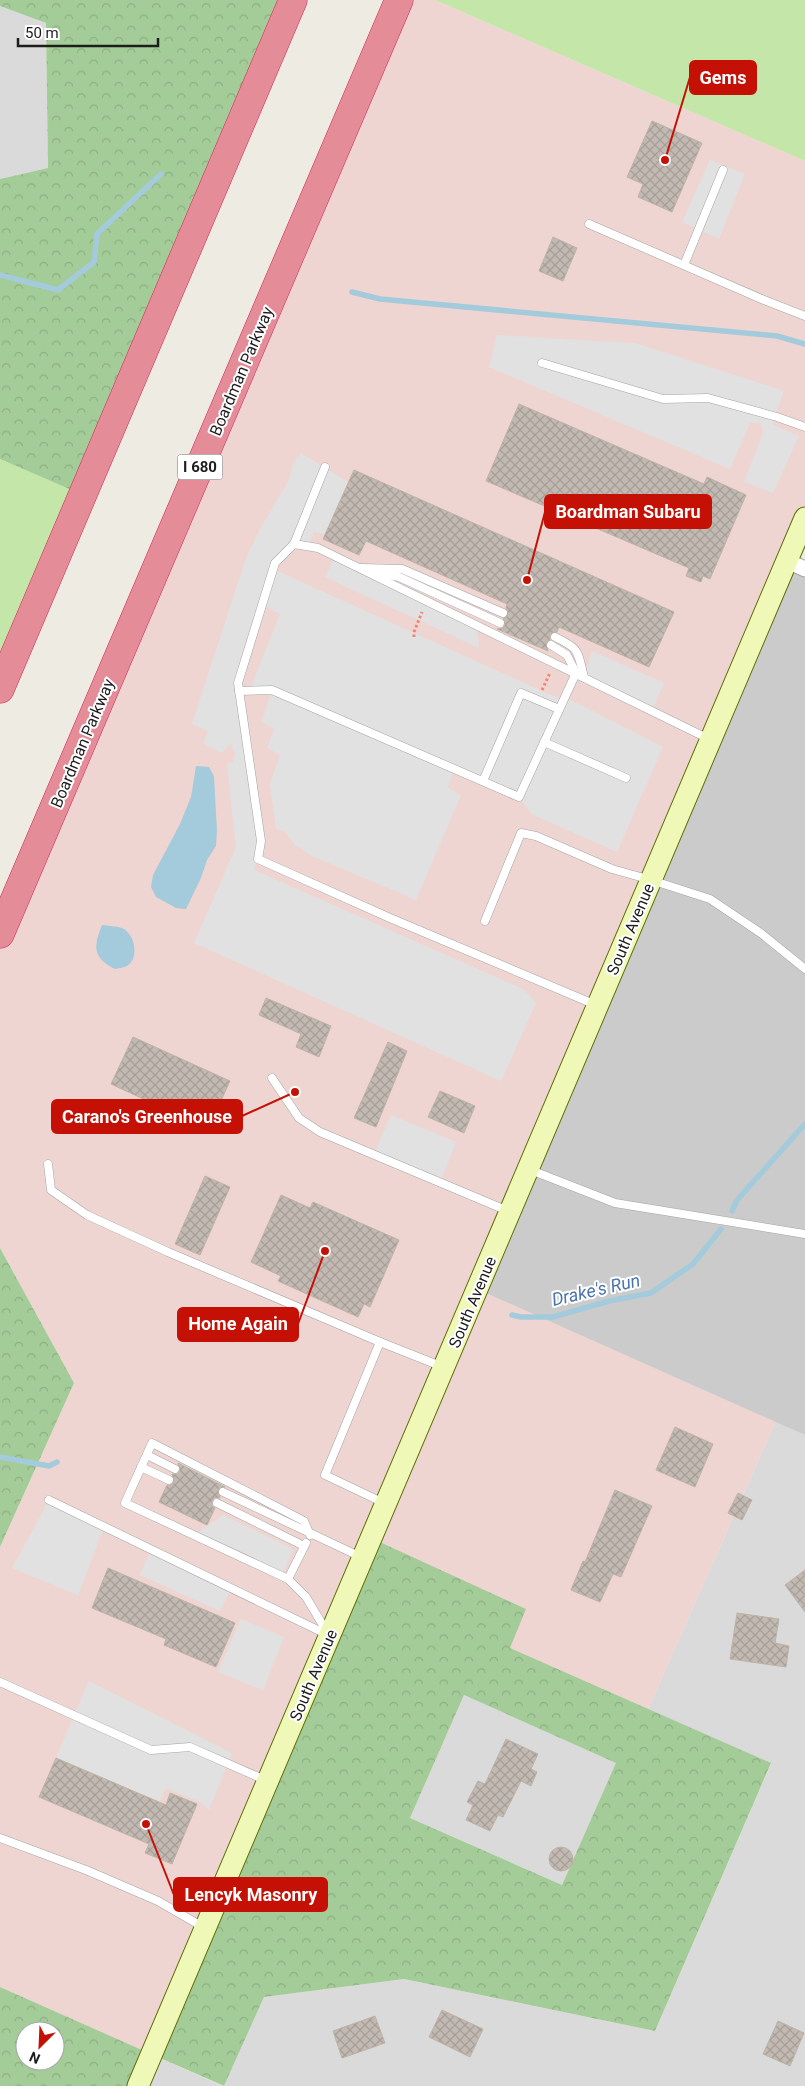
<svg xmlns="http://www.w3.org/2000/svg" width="805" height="2086" font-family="Roboto,sans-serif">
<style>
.residential{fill:#dbdada}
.commercial{fill:#efd5d2}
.religious{fill:#cbcbcb}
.grass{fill:#c4e7a9}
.forest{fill:url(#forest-crowns);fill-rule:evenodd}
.parking{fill:#e1e1e1}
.water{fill:#a4cbdb}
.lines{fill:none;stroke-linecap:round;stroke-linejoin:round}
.stream{stroke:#a4cbdb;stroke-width:5.5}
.building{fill:url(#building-cross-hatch);stroke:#bfb2a6}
.service-casing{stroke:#a4a4a4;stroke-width:9}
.minor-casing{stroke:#a4a4a4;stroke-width:17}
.secondary-casing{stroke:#5e7007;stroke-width:23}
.motorway-casing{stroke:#d42858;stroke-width:29}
.path{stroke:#f6836c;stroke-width:3;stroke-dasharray:2.5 2.5;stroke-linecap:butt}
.service{stroke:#fff;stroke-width:8}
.minor{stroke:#fff;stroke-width:15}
.secondary{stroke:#f0f8b7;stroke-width:21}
.motorway{stroke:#e48c97;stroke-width:28}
.labels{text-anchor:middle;stroke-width:4;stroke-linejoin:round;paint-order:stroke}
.shield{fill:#fff;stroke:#616161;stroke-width:1}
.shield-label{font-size:15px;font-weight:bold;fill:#1d1d1d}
.street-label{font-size:16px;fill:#1d1d1d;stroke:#fff}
.water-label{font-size:18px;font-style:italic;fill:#4c75aa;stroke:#fff}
.leader{fill:none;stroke:#c51105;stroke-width:2}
.callout-dot{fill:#c51105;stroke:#fff;stroke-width:2}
.callout{fill:#c51105;stroke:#c51105;stroke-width:2}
.callout-label{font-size:18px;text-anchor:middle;font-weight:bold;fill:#fff}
</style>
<defs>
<pattern id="forest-crowns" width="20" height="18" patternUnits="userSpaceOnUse" patternTransform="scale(1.25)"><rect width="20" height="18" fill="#a4cc98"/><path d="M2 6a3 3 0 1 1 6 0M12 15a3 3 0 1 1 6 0" fill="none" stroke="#8daf83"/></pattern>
<pattern id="building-cross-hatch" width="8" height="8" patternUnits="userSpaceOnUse" patternTransform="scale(1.25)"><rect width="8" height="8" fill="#c2bab2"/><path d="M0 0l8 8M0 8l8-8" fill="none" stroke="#a69f99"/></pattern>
</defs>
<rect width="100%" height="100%" fill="#eeebe3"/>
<g class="residential">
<polygon points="0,6 46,23 48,168 0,179"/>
<polygon points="776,1421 805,1435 805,2086 224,2086 264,1997 404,1979 655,2031 771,1764 648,1709"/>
<polygon points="464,1695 617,1763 562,1885 410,1818"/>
<polygon points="151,2054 222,2086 138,2086"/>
</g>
<polygon class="commercial" points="399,0 435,0 805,161 805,518 477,1289 776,1421 648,1709 509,1648 525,1609 151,2054 0,1987 0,1547 74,1383 0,1248 0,934"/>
<polygon class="religious" points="787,561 805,569 805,1435 477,1289"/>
<g class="grass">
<polygon points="435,0 805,0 805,161"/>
<polygon points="0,459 83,495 0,689"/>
</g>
<g class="forest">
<polygon points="0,0 293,0 83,495 0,459 0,179 48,168 46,23 0,6"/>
<polygon points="0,1248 74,1383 0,1547"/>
<path d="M371,1538l155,71 -16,39 261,115 -116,268 -251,-52 -140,18 -40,89 -73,-32 -13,32h-138v-99l151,67zM464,1695l152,68 -54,122 -152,-67zM25,2031h30v30h-30z"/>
</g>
<g class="parking">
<polygon points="710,160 745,174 719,239 682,222"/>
<polygon points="497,335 635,343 784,391 772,424 799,436 773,493 744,482 763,433 761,423 750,423 730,469 489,367"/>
<polygon points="301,453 348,482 325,534 314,532 307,546 294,544 273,569 551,695 575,702 663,747 617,852 531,814 519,797 454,768 448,788 461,795 416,900 312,856 295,845 285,832 276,828 270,784 280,755 267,748 274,729 262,722 272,690 250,690 280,614 263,605 238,683 261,841 258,859 254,870 523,989 536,1003 501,1081 194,943 236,847 227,764 233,762 235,753 230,744 222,753 203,744 208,731 192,724 246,558 260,529 289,480 294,462"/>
<polygon points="335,556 477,627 479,648 325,577"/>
<polygon points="592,651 664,683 652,711 584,677"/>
<polygon points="391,1115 456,1142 440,1183 374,1154"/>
<polygon points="49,1500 104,1527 78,1595 12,1568"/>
<polygon points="223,1515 293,1549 282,1576 195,1535"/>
<polygon points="151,1550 231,1589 220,1611 140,1575"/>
<polygon points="241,1619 284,1637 263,1690 218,1672"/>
<polygon points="89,1681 232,1753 209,1810 200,1802 166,1788 159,1802 56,1758"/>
</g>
<g class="water">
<polygon points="196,766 209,767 214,776 217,831 216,846 207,860 201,878 186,909 176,908 156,897 151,887 153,875 180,824 191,797"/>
<path d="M102,925c6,1 14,1 20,3 13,6 18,30 5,38 -4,2 -9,2 -12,3 -22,-11 -22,-22 -13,-44z"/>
</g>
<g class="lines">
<g class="stream">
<polyline points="0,275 58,290 94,262 97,234 161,174"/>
<polyline points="352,292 380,299 777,336 805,344"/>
<polyline points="732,1211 737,1200 805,1124"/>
<polyline points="512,1315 521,1317 553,1317 609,1301 651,1293 693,1264 721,1229"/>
<polyline points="0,1457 49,1466 57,1462"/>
</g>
</g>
<g class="building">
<polygon points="652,121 702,143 672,212 638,197 643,184 627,177"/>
<polygon points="553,237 577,248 563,281 539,271"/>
<polygon points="519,404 704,484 707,477 746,495 710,579 703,576 701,582 686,576 689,568 486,481"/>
<polygon points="354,470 674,612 649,667 559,627 557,632 550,634 550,640 546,642 548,651 497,629 503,628 505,625 503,619 508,615 506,608 507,604 366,541 359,555 323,539"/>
<polygon points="266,998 331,1026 319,1057 296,1047 301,1034 259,1015"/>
<polygon points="133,1037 230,1081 208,1129 111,1084"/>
<polygon points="388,1042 407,1051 376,1127 354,1118"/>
<polygon points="440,1091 475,1106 464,1133 428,1117"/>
<polygon points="205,1176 230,1187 200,1255 175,1244"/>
<polygon points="281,1195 310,1208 313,1202 399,1240 370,1307 364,1304 358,1317 278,1281 281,1276 251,1262"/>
<polygon points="675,1427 713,1444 695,1487 656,1470"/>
<polygon points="178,1463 225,1487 218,1489 220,1498 214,1498 212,1501 212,1506 215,1508 207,1525 159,1502 167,1485 174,1483 172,1474 178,1474 180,1471"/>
<polygon points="615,1490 652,1506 621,1577 613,1574 600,1602 571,1590 583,1561 585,1562"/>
<polygon points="738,1493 752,1500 742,1520 728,1513"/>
<polygon points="108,1568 235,1623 216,1667 164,1645 166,1639 92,1608"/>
<polygon points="805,1570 805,1612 785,1585"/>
<polygon points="737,1613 779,1619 775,1643 789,1646 786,1667 730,1659"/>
<polygon points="506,1739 538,1754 531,1769 537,1772 531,1786 521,1781 503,1817 498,1815 490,1831 466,1820 473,1805 467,1802 478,1781 485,1784"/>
<polygon points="56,1758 166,1805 170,1793 197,1804 172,1864 145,1853 149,1844 39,1797"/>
<circle cx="561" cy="1859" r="12"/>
<polygon points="442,2010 483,2029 470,2057 429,2037"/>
<polygon points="375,2016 385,2043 342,2058 333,2031"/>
<polygon points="778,2021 804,2033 790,2066 763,2054"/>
</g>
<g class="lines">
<defs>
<g id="service">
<polyline points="589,224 764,300 805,316"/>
<polyline points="684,265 723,170"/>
<polyline points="542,363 663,399 708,398 777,417 805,427"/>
<polyline points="294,544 325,467"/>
<polyline points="361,568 402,569 503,613"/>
<polyline points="375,572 399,577 500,623"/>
<path d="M555,637c25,12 22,13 29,40"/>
<polyline points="239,691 272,690 519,797 576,673 567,655 551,645"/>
<polyline points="544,742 626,778"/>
<polyline points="483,781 521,693 559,709"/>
<polyline points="485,921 521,833 536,836 612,869 651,880 710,899 762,934 805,969"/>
<polyline points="596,1005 390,918 258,859 261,841 238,683 275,563 294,544 318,548 709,739"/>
<polyline points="272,1078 299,1118 320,1132 508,1211"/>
<polyline points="48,1164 51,1190 87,1215 168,1252 380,1342"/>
<polyline points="528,1169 615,1203 805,1234"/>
<polyline points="147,1455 175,1469"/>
<polyline points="141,1467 169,1480"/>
<polyline points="223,1492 361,1557"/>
<polyline points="49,1500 328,1635"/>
<polyline points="217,1503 304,1546"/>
<polyline points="384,1503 325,1475 380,1342 443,1367"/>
<polyline points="310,1535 304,1521 152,1443 125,1503 288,1579 306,1597 327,1632"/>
<polyline points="288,1579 306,1543"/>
<polyline points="0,1682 151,1750 190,1747 265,1780"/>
<polyline points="0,1838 86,1870 158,1901 203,1927"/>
</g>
<polyline id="minor" points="787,561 805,569"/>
<polyline id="secondary" points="138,2086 805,518"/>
<g id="motorway">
<polyline points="0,689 293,0"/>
<polyline points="0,934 399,0"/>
</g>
</defs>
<use href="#service" class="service-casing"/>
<use href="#minor" class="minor-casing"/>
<use href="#secondary" class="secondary-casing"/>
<use href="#motorway" class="motorway-casing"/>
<g class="path">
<polyline points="414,637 414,632 422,612"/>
<polyline points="542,690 550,673"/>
</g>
<use href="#service" class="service"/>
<use href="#minor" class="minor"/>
<use href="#secondary" class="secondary"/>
<use href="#motorway" class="motorway"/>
</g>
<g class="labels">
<rect class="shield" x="177.5" y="454.5" width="45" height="25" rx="4"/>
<g class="shield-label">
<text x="200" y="472">I 680</text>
</g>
<g class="street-label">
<text transform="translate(241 371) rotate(-67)" y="6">Boardman Parkway</text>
<text transform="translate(82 743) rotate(-67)" y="6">Boardman Parkway</text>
<text transform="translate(630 929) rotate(-67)" y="6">South Avenue</text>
<text transform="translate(472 1302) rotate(-67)" y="6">South Avenue</text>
<text transform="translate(313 1675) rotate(-67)" y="6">South Avenue</text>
</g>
<g class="water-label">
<text transform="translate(596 1290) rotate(-13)" y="6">Drake's Run</text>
</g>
</g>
<path class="leader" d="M665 160L690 77M527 580L545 512M295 1092L242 1116M325 1251L298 1324M146 1824L174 1895"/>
<g class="callout-dot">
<circle cx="665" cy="160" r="5"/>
<circle cx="527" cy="580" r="5"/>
<circle cx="295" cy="1092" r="5"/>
<circle cx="325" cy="1251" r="5"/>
<circle cx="146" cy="1824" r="5"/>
</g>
<g class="callout">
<rect x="690" y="61" width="66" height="33" rx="5"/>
<rect x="545" y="495" width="166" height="33" rx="5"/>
<rect x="52" y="1100" width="190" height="33" rx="5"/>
<rect x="178" y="1308" width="120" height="33" rx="5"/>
<rect x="174" y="1878" width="153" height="33" rx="5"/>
</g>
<g class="callout-label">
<text x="723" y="84">Gems</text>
<text x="628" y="518">Boardman Subaru</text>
<text x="147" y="1123">Carano's Greenhouse</text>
<text x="238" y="1330">Home Again</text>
<text x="251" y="1901">Lencyk Masonry</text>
</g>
<g transform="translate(40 2046) rotate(204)"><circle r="24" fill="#ffffff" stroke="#a5a5a5"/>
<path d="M0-4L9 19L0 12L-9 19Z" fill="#c51105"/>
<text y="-8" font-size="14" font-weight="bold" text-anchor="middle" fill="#1d1d1d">N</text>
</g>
<path d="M18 38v8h140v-8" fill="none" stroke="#1d1d1d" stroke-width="2.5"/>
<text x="25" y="38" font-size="15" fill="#1d1d1d" stroke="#ffffff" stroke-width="4" paint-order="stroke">50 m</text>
</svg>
